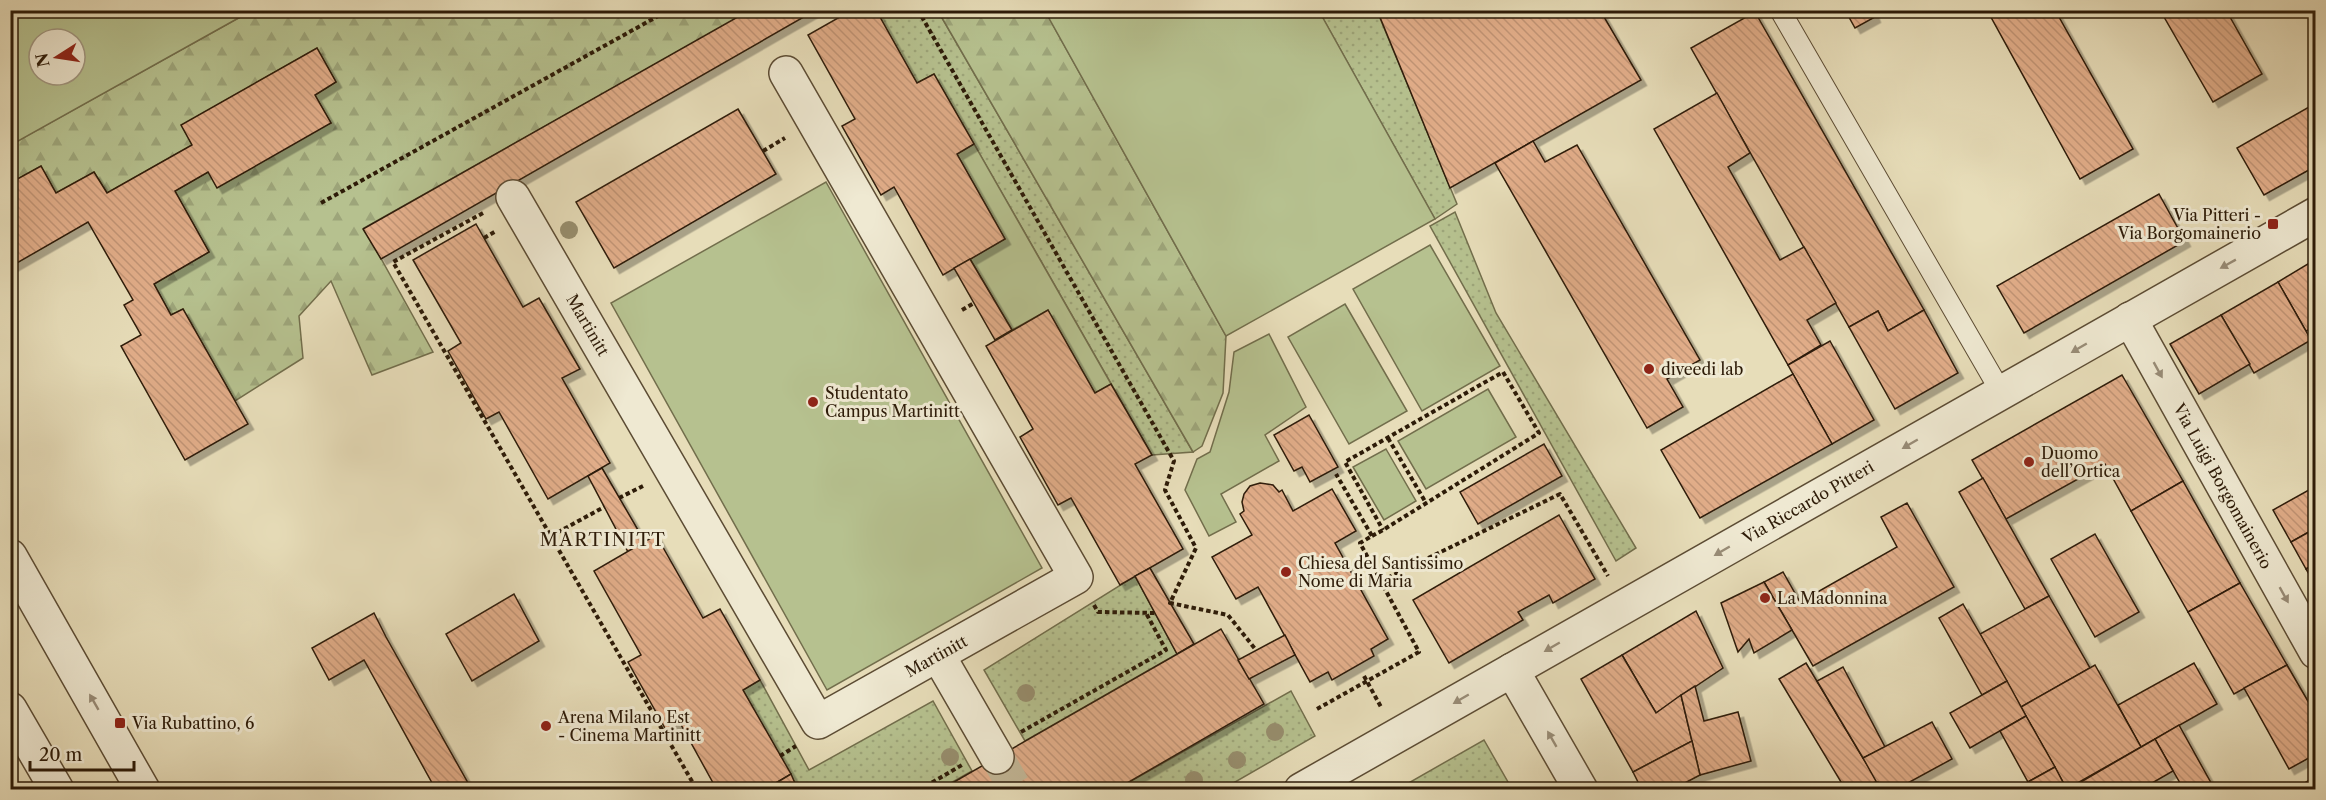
<svg xmlns="http://www.w3.org/2000/svg" width="2326" height="800" font-family="'Libre Caslon Text',serif">
<style>
.grass{fill:url(#grass-dots);stroke:#726e4c;stroke-width:1.5}
.forest{fill:url(#forest-firs);stroke:#726e4c;stroke-width:1.5}
.garden{fill:#b6c18f;stroke:#726e4c;stroke-width:1.5;fill-rule:evenodd}
.building{fill:url(#building-back-hatch);stroke:#2d1b08;stroke-width:1.5;filter:url(#shadow)}
.lines{fill:none;stroke-linecap:round;stroke-linejoin:round}
.minor-tunnel{stroke:#c2b696;stroke-width:33;stroke-dasharray:33 16;stroke-linecap:butt}
.service-casing{stroke:#5c4c34;stroke-width:22}
.minor-casing{stroke:#5c4c34;stroke-width:36}
.tertiary-casing{stroke:#5c4c34;stroke-width:36}
.path{stroke:#2d1b08;stroke-width:4;stroke-dasharray:4.5 3;stroke-linecap:butt}
.service{stroke:#efe9d2;stroke-width:20}
.minor{stroke:#efe9d2;stroke-width:33}
.tertiary{stroke:#efe9d2;stroke-width:33}
.tree{fill:#978e6e}
.oneway{fill:#988c77}
.poi-dot{fill:#8f2418;stroke:#efe9d2;stroke-width:2}
.labels{text-anchor:middle;stroke-width:6;stroke-linejoin:round;paint-order:stroke}
.poi-label{font-size:16px;fill:#2d1b08;stroke:#efe9d2;text-anchor:start}
.street-label{font-size:16px;fill:#2d1b08;stroke:#efe9d2}
.neighbourhood-label{font-size:18px;letter-spacing:1.5px;fill:#2d1b08;stroke:#efe9d2}
</style>
<defs>
<pattern id="grass-dots" width="8" height="8" patternUnits="userSpaceOnUse" patternTransform="scale(1.5)"><rect width="8" height="8" fill="#b6c18f"/><path d="M2 2h.1M6 6h.1" fill="none" stroke="#9da57a" stroke-width="1.8" stroke-linecap="round"/></pattern>
<pattern id="forest-firs" width="22" height="20" patternUnits="userSpaceOnUse" patternTransform="scale(1.5)"><rect width="22" height="20" fill="#b6c18f"/><path d="M5 1l3.5 6h-7zM16 11l3.5 6h-7z" fill="#9da57a"/></pattern>
<pattern id="building-back-hatch" width="6" height="6" patternUnits="userSpaceOnUse" patternTransform="scale(1.5)"><rect width="6" height="6" fill="#e1ad89"/><path d="M-1 5l2 2M0 0l6 6M5-1l2 2" fill="none" stroke="#c19475"/></pattern>
<filter id="shadow"><feDropShadow dx="5.5" dy="5.5" stdDeviation="0" flood-color="#0004"/></filter>
</defs>
<rect width="100%" height="100%" fill="#e7ddb9"/>
<filter id="stains"><feTurbulence type="fractalNoise" baseFrequency=".00333" numOctaves="4"/><feColorMatrix values="0 0 0 0 .2 0 0 0 0 .09 0 0 0 0 .02 0 0 0 .5 -.17"/></filter>
<radialGradient id="worn" r=".72"><stop offset=".6" stop-color="#630" stop-opacity="0"/><stop offset="1" stop-color="#630" stop-opacity=".3"/></radialGradient>
<g class="grass">
<polygon points="876,11 938,11 1193,452 1152,455 934,74 917,83"/>
<polygon points="1319,11 1377,11 1457,204 1435,219"/>
<polygon points="1455,212 1496,313 1636,548 1616,561 1430,226"/>
<polygon points="1135,576 1177,654 1025,741 984,670"/>
<polygon points="760,680 809,770 933,701 972,771 940,789 798,789 743,690"/>
<polygon points="1291,691 1315,736 1223,789 1115,790"/>
<polygon points="1484,740 1512,789 1398,789"/>
</g>
<g class="forest">
<polygon points="251,11 750,11 364,228 433,352 372,375 331,281 299,316 303,358 235,401 183,309 171,315 154,284 209,252 175,191 208,172 331,123 315,95 336,82 317,48 182,125 192,145 107,193 94,172 56,193 41,166 11,183 10,145"/>
<polygon points="938,11 1045,11 1226,336 1223,393 1202,446 1193,452"/>
</g>
<g class="garden">
<path d="M11,10h240v1l-240,134zM39,39h36v36h-36z"/>
<polygon points="1045,11 1319,11 1435,219 1226,336"/>
<polygon points="974,144 1111,384 1095,393 1048,310 1012,330 970,259 1005,239 957,154"/>
<polygon points="826,182 1042,568 827,690 611,303"/>
<polygon points="1430,245 1500,366 1422,411 1353,289"/>
<polygon points="1345,304 1407,411 1349,444 1288,337"/>
<polygon points="1269,334 1306,407 1265,435 1279,461 1221,494 1236,522 1209,536 1185,490 1197,459 1210,452 1229,392 1234,352"/>
<polygon points="1488,389 1516,437 1426,489 1398,441"/>
<polygon points="1386,449 1416,501 1384,520 1353,467"/>
</g>
<g class="building">
<polygon points="750,10 816,10 381,259 363,229"/>
<polygon points="852,10 876,10 917,83 934,74 974,144 957,154 1005,239 943,275 894,187 881,195 842,126 855,119 808,35"/>
<polygon points="1377,10 1600,10 1641,80 1450,188"/>
<polygon points="1845,10 1872,10 1875,17 1855,28"/>
<polygon points="1987,10 2055,10 2133,149 2080,179"/>
<polygon points="2160,10 2226,10 2262,74 2213,102"/>
<polygon points="1755,12 1924,310 1888,331 1878,311 1849,327 1691,48"/>
<polygon points="317,48 336,82 315,95 331,123 217,188 208,172 175,191 209,252 154,284 171,315 183,309 248,424 185,460 121,346 141,335 124,305 133,300 88,222 10,267 10,183 41,166 56,193 94,172 107,193 192,145 181,125"/>
<polygon points="1717,93 1750,153 1728,167 1780,260 1804,247 1836,303 1807,320 1821,345 1788,365 1654,129"/>
<polygon points="2316,103 2316,166 2264,195 2237,148"/>
<polygon points="738,109 776,174 614,268 576,202"/>
<polygon points="1533,141 1545,162 1577,145 1700,360 1667,379 1683,407 1647,428 1495,163"/>
<polygon points="2159,194 2185,241 2024,333 1997,286"/>
<polygon points="476,224 523,307 539,298 580,369 562,378 610,463 548,499 499,412 486,419 448,351 461,343 413,260"/>
<polygon points="970,259 1012,330 995,340 954,268"/>
<polygon points="2316,259 2316,326 2306,331 2278,282"/>
<polygon points="2278,282 2311,340 2254,373 2221,315"/>
<polygon points="1048,310 1095,393 1111,384 1152,455 1135,464 1183,549 1120,585 1071,498 1058,505 1020,437 1033,429 986,346"/>
<polygon points="1924,310 1958,373 1895,409 1849,327 1878,311 1888,331"/>
<polygon points="2221,315 2250,364 2199,394 2170,344"/>
<polygon points="1830,341 1874,420 1832,444 1788,365"/>
<polygon points="1793,374 1832,444 1700,518 1661,450"/>
<polygon points="2122,375 2183,481 2131,511 2105,464 2006,519 1972,460"/>
<polygon points="1309,415 1338,467 1310,482 1302,467 1294,471 1274,435"/>
<polygon points="1544,444 1562,476 1478,524 1460,492"/>
<polygon points="602,468 645,542 628,552 588,476"/>
<polygon points="1983,478 2049,596 2025,609 1959,492"/>
<polygon points="2183,481 2240,583 2188,612 2131,511"/>
<polygon points="1260,483 1273,485 1279,492 1282,490 1293,511 1332,489 1356,531 1335,543 1388,639 1371,649 1374,656 1332,680 1328,672 1310,682 1258,587 1236,599 1212,557 1252,535 1240,514 1244,511 1242,502 1244,494 1250,486"/>
<polygon points="2316,486 2316,528 2291,542 2273,510"/>
<polygon points="1907,503 1954,587 1813,666 1764,582 1783,572 1800,602 1897,547 1881,517"/>
<polygon points="1559,515 1595,579 1553,603 1549,595 1518,612 1523,620 1449,663 1413,600"/>
<polygon points="2316,528 2316,563 2306,569 2291,542"/>
<polygon points="2095,534 2139,612 2095,637 2051,559"/>
<polygon points="656,535 703,618 720,609 760,680 743,690 791,774 764,790 717,790 680,723 666,730 628,662 641,655 594,571"/>
<polygon points="2316,563 2316,586 2306,569"/>
<polygon points="1150,568 1194,644 1177,654 1135,576"/>
<polygon points="1764,582 1792,630 1754,653 1749,639 1738,652 1721,603"/>
<polygon points="2240,583 2287,665 2234,694 2188,612"/>
<polygon points="514,594 539,641 472,681 446,634"/>
<polygon points="2049,596 2090,668 2021,707 1980,634"/>
<polygon points="1963,604 2007,681 1982,695 1939,618"/>
<polygon points="1696,611 1723,668 1656,713 1622,655"/>
<polygon points="374,613 386,637 472,790 436,790 364,660 329,680 312,648"/>
<polygon points="1221,629 1264,704 1115,790 940,790"/>
<polygon points="1285,635 1295,655 1249,679 1238,660"/>
<polygon points="1622,655 1656,713 1681,695 1692,741 1633,772 1581,679"/>
<polygon points="1806,663 1863,758 1878,782 1844,787 1779,679"/>
<polygon points="2194,663 2217,704 2141,747 2118,705"/>
<polygon points="2095,665 2141,747 2067,789 2021,707"/>
<polygon points="2287,665 2316,715 2316,754 2289,769 2244,688"/>
<polygon points="1843,667 1885,747 1863,758 1817,681"/>
<polygon points="2007,681 2026,716 1970,748 1950,713"/>
<polygon points="1695,686 1704,721 1738,712 1751,761 1700,775 1681,695"/>
<polygon points="2026,716 2055,767 2028,782 2000,731"/>
<polygon points="1932,722 1952,759 1895,790 1881,790 1863,758"/>
<polygon points="2179,725 2215,790 2184,790 2155,739"/>
<polygon points="2155,739 2173,771 2140,790 2067,790"/>
<polygon points="1692,741 1700,775 1675,788 1676,790 1642,790 1633,772"/>
<polygon points="2055,767 2067,790 2016,790 2028,782"/>
<polygon points="791,774 798,790 773,790 771,786"/>
<polygon points="2316,776 2316,790 2293,790"/>
<polygon points="1878,782 1881,790 1828,790 1844,787"/>
<polygon points="1741,784 1742,790 1715,790"/>
</g>
<g class="lines">
<polyline class="minor-tunnel" points="997,757 1016,790"/>
<defs>
<polyline id="service" points="1780,10 2001,392"/>
<g id="minor">
<polyline points="513,197 818,722 1076,577 786,73"/>
<polyline points="2130,319 2316,652"/>
<polyline points="938,655 997,757"/>
<polyline points="1512,670 1581,790"/>
<polyline points="1301,790 2316,214"/>
</g>
<g id="tertiary">
<polyline points="10,556 143,790"/>
<polyline points="10,709 57,790"/>
</g>
</defs>
<use href="#service" class="service-casing"/>
<use href="#minor" class="minor-casing"/>
<use href="#tertiary" class="tertiary-casing"/>
<g class="path">
<polyline points="918,10 1174,461 1165,490 1196,548 1170,603 1228,615 1256,650"/>
<polyline points="763,151 785,138"/>
<polyline points="321,203 669,10"/>
<polyline points="483,213 393,262 697,790"/>
<polyline points="484,238 496,231"/>
<polyline points="962,310 974,303"/>
<polyline points="1388,438 1426,503"/>
<polyline points="619,498 643,486"/>
<polyline points="551,536 604,507"/>
<polyline points="1372,536 1383,530 1539,433 1503,372 1345,462 1383,530"/>
<polyline points="1381,581 1560,494 1608,576"/>
<polyline points="1094,605 1098,612 1155,613"/>
<polyline points="1364,676 1381,707"/>
<polyline points="1317,709 1419,652 1360,543 1372,536 1336,474"/>
<polyline points="1021,732 1166,650 1146,613"/>
<polyline points="780,756 796,746"/>
<polyline points="919,790 962,765"/>
</g>
<use href="#service" class="service"/>
<use href="#minor" class="minor"/>
<use href="#tertiary" class="tertiary"/>
</g>
<g class="tree">
<circle cx="569" cy="230" r="9"/>
<circle cx="1026" cy="693" r="9"/>
<circle cx="1275" cy="732" r="9"/>
<circle cx="950" cy="757" r="9"/>
<circle cx="1237" cy="760" r="9"/>
<circle cx="1194" cy="780" r="9"/>
</g>
<defs><path id="oneway-solid" d="M-6-.8H1V-3.2L6.5 0L1 3.2V.8H-6Z" transform="scale(1.5)"/></defs>
<g class="oneway">
<use href="#oneway-solid" transform="translate(2228 264) rotate(151)"/>
<use href="#oneway-solid" transform="translate(2079 348) rotate(150)"/>
<use href="#oneway-solid" transform="translate(2158 370) rotate(61)"/>
<use href="#oneway-solid" transform="translate(1910 444) rotate(150)"/>
<use href="#oneway-solid" transform="translate(1722 551) rotate(150)"/>
<use href="#oneway-solid" transform="translate(2284 595) rotate(61)"/>
<use href="#oneway-solid" transform="translate(1552 647) rotate(150)"/>
<use href="#oneway-solid" transform="translate(1461 699) rotate(150)"/>
<use href="#oneway-solid" transform="translate(94 702) rotate(-120)"/>
<use href="#oneway-solid" transform="translate(1552 739) rotate(-120)"/>
</g>
<g class="poi-dot">
<rect x="2267" y="218" width="12" height="12" rx="3"/>
<circle cx="1649" cy="369" r="6"/>
<circle cx="813" cy="402" r="6"/>
<circle cx="2029" cy="462" r="6"/>
<circle cx="1286" cy="572" r="6"/>
<circle cx="1765" cy="598" r="6"/>
<rect x="114" y="717" width="12" height="12" rx="3"/>
<circle cx="546" cy="726" r="6"/>
</g>
<g class="labels">
<g class="poi-label">
<text x="2261" y="221" text-anchor="end">Via Pitteri -<tspan x="2261" dy="18">Via Borgomainerio</tspan></text>
<text x="1661" y="375">diveedi lab</text>
<text x="825" y="399">Studentato<tspan x="825" dy="18">Campus Martinitt</tspan></text>
<text x="2041" y="459">Duomo<tspan x="2041" dy="18">dell’Ortica</tspan></text>
<text x="1298" y="569">Chiesa del Santissimo<tspan x="1298" dy="18">Nome di Maria</tspan></text>
<text x="1777" y="604">La Madonnina</text>
<text x="558" y="723">Arena Milano Est<tspan x="558" dy="18">- Cinema Martinitt</tspan></text>
<text x="132" y="729">Via Rubattino, 6</text>
</g>
<g class="street-label">
<text transform="translate(588 325) rotate(60)" y="6">Martinitt</text>
<text transform="translate(2223 486) rotate(61)" y="6">Via Luigi Borgomainerio</text>
<text transform="translate(1808 502) rotate(-30)" y="6">Via Riccardo Pitteri</text>
<text transform="translate(936 656) rotate(-29)" y="6">Martinitt</text>
</g>
<g class="neighbourhood-label">
<text x="603" y="546">MARTINITT</text>
</g>
</g>
<rect width="2326" height="800" fill="none" stroke="#e7ddb9" stroke-width="36"/>
<rect x="12" y="12" width="2302" height="776" fill="none" stroke="#2d1b08" stroke-width="3"/>
<rect x="18" y="18" width="2290" height="764" fill="none" stroke="#2d1b08" stroke-width="1.5"/>
<g transform="translate(57 57) rotate(258)"><circle r="28" fill="#efe9d2" stroke="#a19781" stroke-width="1.5"/>
<path d="M0-4.5L10 22L0 15L-10 22Z" fill="#8f2418"/>
<text y="-9" font-size="16" font-weight="bold" text-anchor="middle" fill="#2d1b08">N</text>
</g>
<path d="M30 761v9h104v-9" fill="none" stroke="#2d1b08" stroke-width="3"/>
<text x="39" y="761" font-size="18" fill="#2d1b08" stroke="#efe9d2" stroke-width="4.5" paint-order="stroke">20 m</text>
<rect width="100%" height="100%" filter="url(#stains)"/>
<rect width="100%" height="100%" fill="url(#worn)"/>
</svg>
